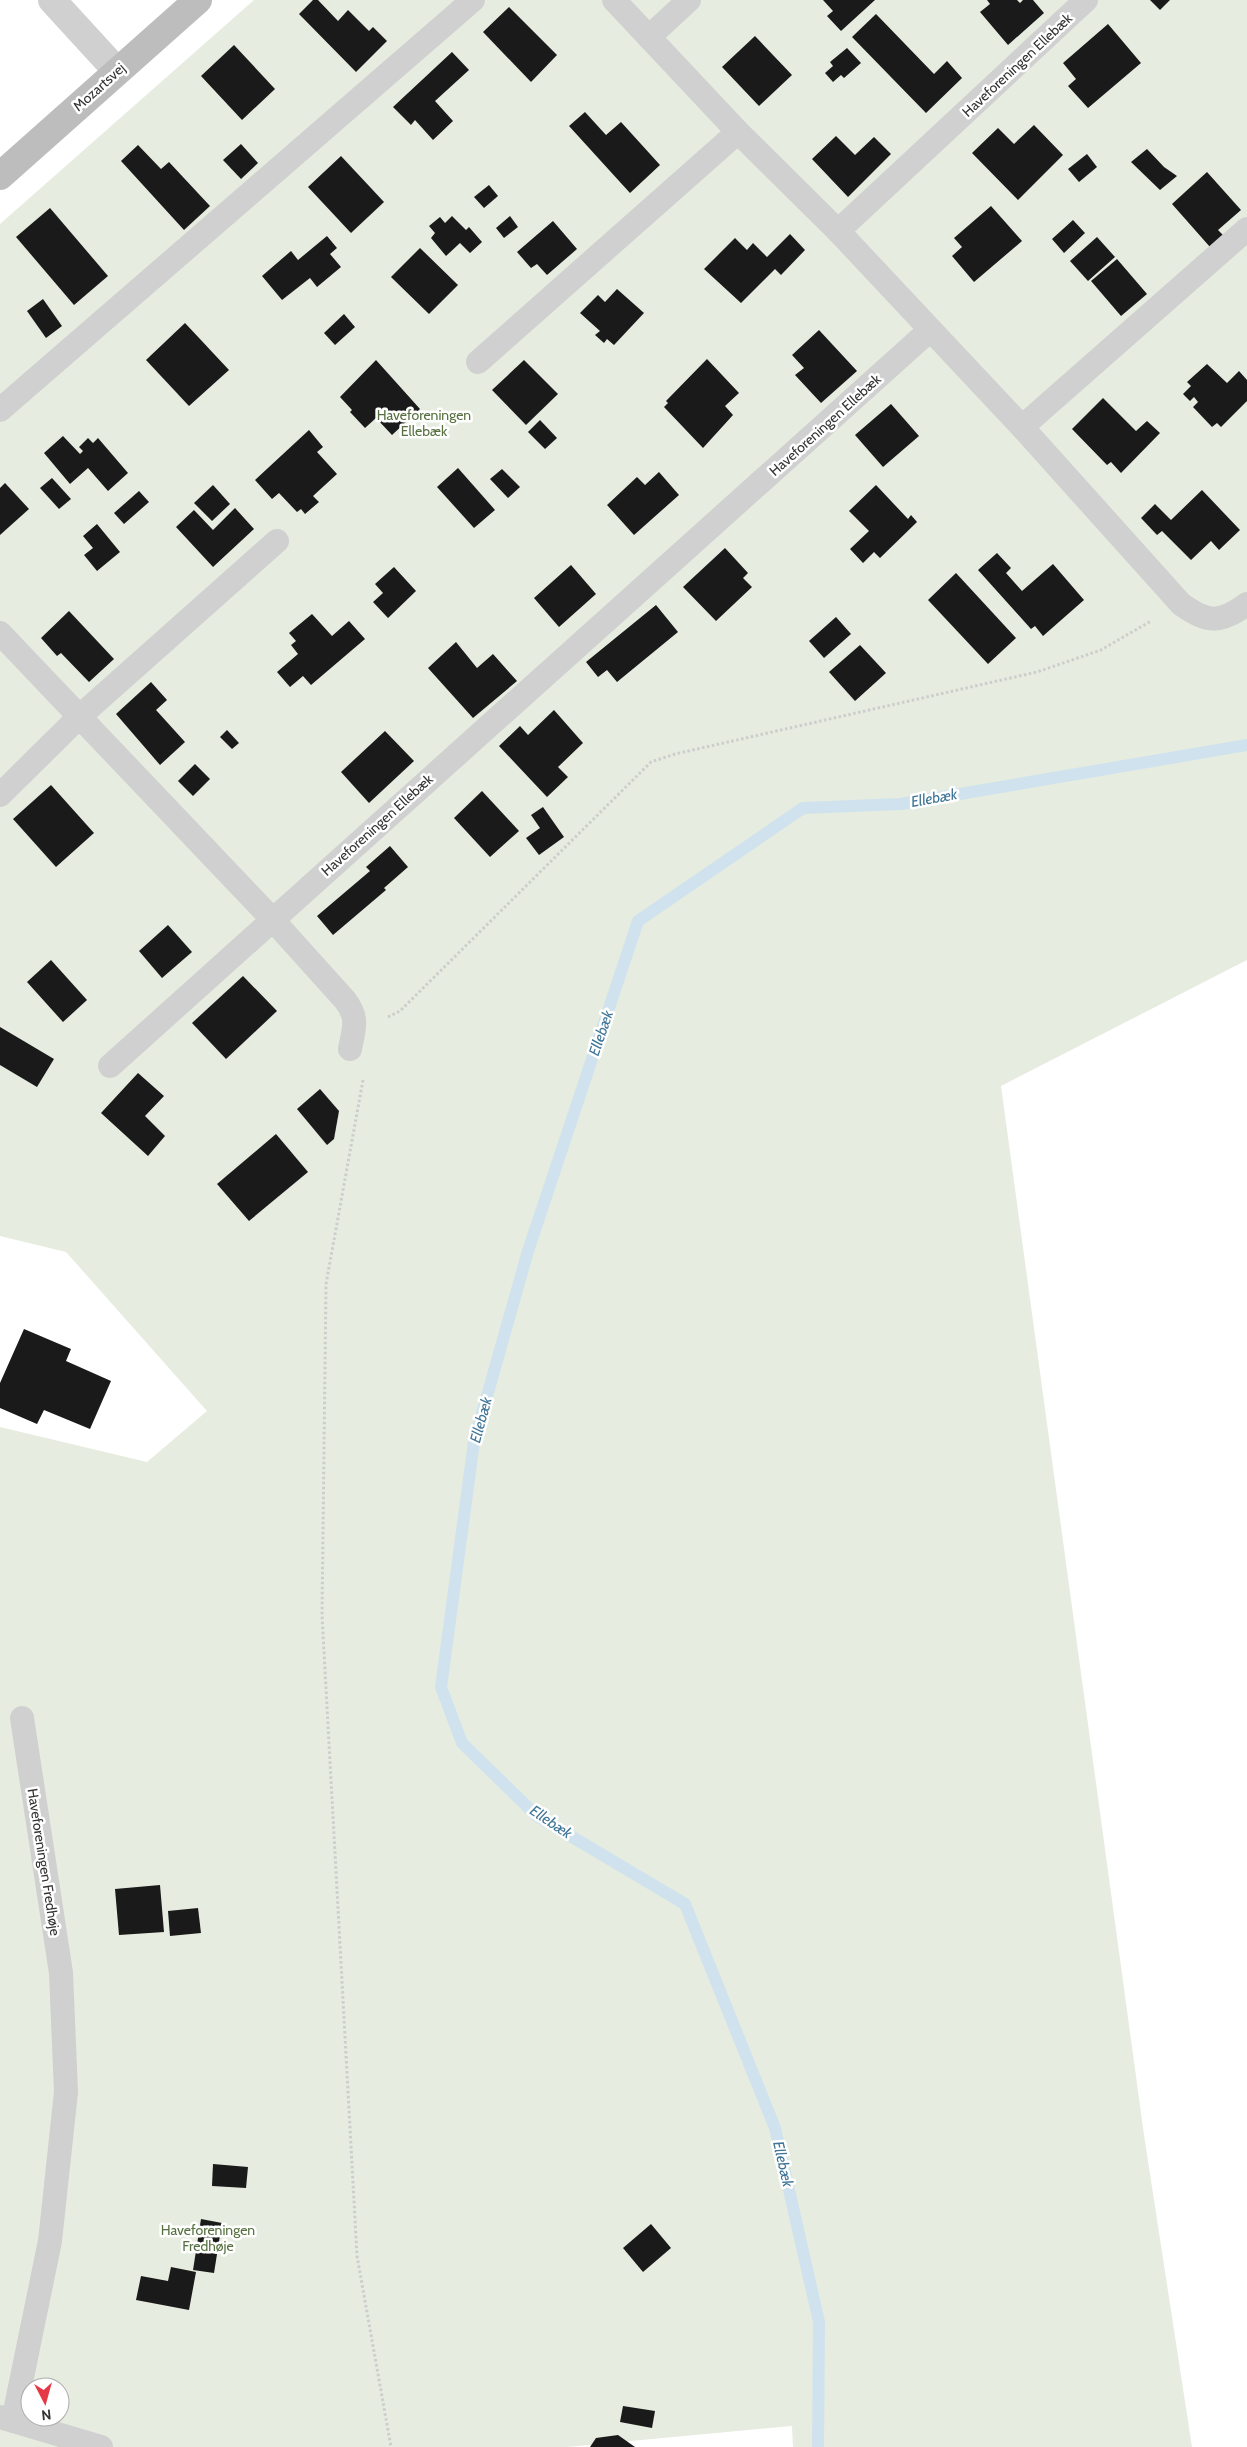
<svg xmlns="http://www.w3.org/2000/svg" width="1247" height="2447" font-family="Cabin,sans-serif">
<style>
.green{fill:#e6ecdf;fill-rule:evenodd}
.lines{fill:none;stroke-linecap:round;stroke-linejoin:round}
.stream{stroke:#cfe2ee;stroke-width:12}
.building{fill:#1a1a1a}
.path{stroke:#cdcdcd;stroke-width:3;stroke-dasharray:2.5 2.5;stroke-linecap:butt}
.lane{stroke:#d0d0d0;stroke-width:24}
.street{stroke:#d0d0d0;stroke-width:28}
.secondary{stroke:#bdbdbd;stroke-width:28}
.labels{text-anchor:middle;stroke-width:5;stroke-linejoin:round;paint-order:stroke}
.street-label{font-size:14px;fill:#333;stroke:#fff}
.park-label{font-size:14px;fill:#56703f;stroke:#fff}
.water-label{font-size:15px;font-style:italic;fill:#3f7597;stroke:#fff}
</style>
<rect width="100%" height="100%" fill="#fff"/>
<path class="green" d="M254,0h993v960l-246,126 143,1049 48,312h-399l-1,-21 -225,21h-567v-1020l147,35 60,-51 -141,-159 -66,-16v-1012zM30,2387h30v30h-30z"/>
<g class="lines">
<polyline class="stream" points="818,2447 819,2322 775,2128 685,1904 537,1816 462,1743 441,1687 474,1442 528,1251 638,921 803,808 901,804 1247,745"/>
</g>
<g class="building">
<polygon points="313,0 318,0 338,21 348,10 369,31 373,27 387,41 356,72 299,14"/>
<polygon points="823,0 875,0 841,31 827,16 833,11"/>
<polygon points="987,0 1017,0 1020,3 1023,0 1033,0 1044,13 1008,45 980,12 990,4"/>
<polygon points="1150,0 1170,0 1160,10"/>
<polygon points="509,7 557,55 531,82 483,32"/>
<polygon points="876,14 934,74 947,61 962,78 926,113 852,37"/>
<polygon points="1108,24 1141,63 1088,108 1068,86 1076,79 1063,63"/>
<polygon points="755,36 792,75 759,106 722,67"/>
<polygon points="234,45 275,89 242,120 201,76"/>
<polygon points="847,48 861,63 844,78 841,75 833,82 825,73 833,66 830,62"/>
<polygon points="452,52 469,70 435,101 453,121 433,140 415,120 411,125 393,107"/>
<polygon points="585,112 606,135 621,122 660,165 630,193 569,126"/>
<polygon points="1034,125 1063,155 1018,200 972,153 998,128 1014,144"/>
<polygon points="836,136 855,155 874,137 891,154 848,197 812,159"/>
<polygon points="241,144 258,163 241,179 223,160"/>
<polygon points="138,145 161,169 169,162 210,206 184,230 121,161"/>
<polygon points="1147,149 1164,167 1177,176 1160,190 1131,162"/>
<polygon points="1087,154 1097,167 1079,182 1068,169"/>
<polygon points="341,156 384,202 351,233 308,187"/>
<polygon points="1207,172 1241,210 1218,230 1223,235 1210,247 1172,204"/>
<polygon points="489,185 498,196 484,208 474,197"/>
<polygon points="991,206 1022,241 974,282 952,256 962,247 954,238"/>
<polygon points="50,208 108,276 74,305 16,237"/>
<polygon points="452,216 466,230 469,227 482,242 470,253 460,243 446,256 431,238 435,233 429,226 440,217 445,223"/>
<polygon points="510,216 518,227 504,238 496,228"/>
<polygon points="1073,220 1085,233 1064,253 1052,239"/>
<polygon points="553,221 577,249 547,275 537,264 531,268 517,252"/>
<polygon points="790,234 805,250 781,275 775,269 741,303 704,269 735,238 747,250 753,243 767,257"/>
<polygon points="327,236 337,248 330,254 341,267 317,287 310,278 282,300 262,276 291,251 298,260"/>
<polygon points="1097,237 1115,257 1088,281 1070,261"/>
<polygon points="420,248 458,285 429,314 391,277"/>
<polygon points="1117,259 1147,294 1121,316 1091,281"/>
<polygon points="617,289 644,313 614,345 607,339 604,343 595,335 600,331 580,313 598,295 605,302"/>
<polygon points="43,299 62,326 46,338 27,311"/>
<polygon points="344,314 355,327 335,345 324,333"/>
<polygon points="185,323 229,370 189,406 146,360"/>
<polygon points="819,330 857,371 821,403 795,375 804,368 792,355"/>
<polygon points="707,359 739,393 725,406 733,415 703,448 664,407 668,403 666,401"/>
<polygon points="376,360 420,409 392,435 376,418 365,428 350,412 352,410 340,397"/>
<polygon points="524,360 558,394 526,425 492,390"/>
<polygon points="1207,364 1227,383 1239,371 1247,380 1247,401 1221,427 1217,423 1212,427 1193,407 1198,402 1194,397 1190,401 1183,394 1191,386 1187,382"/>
<polygon points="1103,398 1136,431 1147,421 1160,433 1121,473 1111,462 1107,465 1072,429"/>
<polygon points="891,404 919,436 883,467 855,435"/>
<polygon points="540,420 557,438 545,449 528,432"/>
<polygon points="309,430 323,447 317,452 337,474 313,496 319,502 305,514 301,509 297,512 279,493 272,499 255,480"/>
<polygon points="63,436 80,454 83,451 79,447 88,438 93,443 98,438 128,473 108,491 88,468 70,484 44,453"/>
<polygon points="458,468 495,510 474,528 437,487"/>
<polygon points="502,469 520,487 508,498 490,479"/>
<polygon points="659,472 679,495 634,535 607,505 637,477 645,485"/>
<polygon points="52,478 71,499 59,509 40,488"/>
<polygon points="5,483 29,509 0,535 0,488"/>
<polygon points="213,485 230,504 212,521 194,503"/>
<polygon points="876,485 908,519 911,515 917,522 880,558 874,552 863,563 850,549 869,531 849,511"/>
<polygon points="1202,490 1240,530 1219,550 1211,541 1191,560 1162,531 1157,535 1141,518 1155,504 1171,520"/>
<polygon points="139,491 149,502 124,524 114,513"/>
<polygon points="235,508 254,529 213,567 176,527 194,510 213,530"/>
<polygon points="97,524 120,552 97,571 84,555 93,548 83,536"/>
<polygon points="725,548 748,573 743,578 752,587 716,621 683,587"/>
<polygon points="997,553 1011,568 1006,573 1022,591 1053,564 1084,600 1043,636 1035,626 1031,629 978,570"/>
<polygon points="571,565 596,594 559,627 534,598"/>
<polygon points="394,567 416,591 388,618 373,602 383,593 375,584"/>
<polygon points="956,573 1016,638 988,664 928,600"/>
<polygon points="656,605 678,632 617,682 607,670 598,677 586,662"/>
<polygon points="69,611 114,659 89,682 61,653 57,656 41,638"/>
<polygon points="312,614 332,636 349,621 365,639 311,685 303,676 290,687 277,672 298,654 291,645 296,641 289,633"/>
<polygon points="836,617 851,634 824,658 809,641"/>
<polygon points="456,642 477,668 493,654 517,681 473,718 428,668"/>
<polygon points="860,645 886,673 855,701 829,672"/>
<polygon points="151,682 167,700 156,710 185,742 160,765 116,714"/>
<polygon points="554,710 583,743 558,767 568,777 547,797 499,746 520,726 528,735"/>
<polygon points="227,730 239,743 232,749 220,737"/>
<polygon points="385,731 414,761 369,803 341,772"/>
<polygon points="195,764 210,779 193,796 178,781"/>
<polygon points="51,785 94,833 56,867 13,819"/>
<polygon points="482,791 519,831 490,857 454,818"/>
<polygon points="543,807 564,837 539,855 526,838 540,828 531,815"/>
<polygon points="390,846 408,867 384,888 386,890 333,935 317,916 370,871 366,867"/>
<polygon points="168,925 192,952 162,978 139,951"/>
<polygon points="51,960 87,1000 63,1022 27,982"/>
<polygon points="243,976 277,1011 226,1059 192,1023"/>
<polygon points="0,1027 54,1059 37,1087 0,1065"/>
<polygon points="138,1073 164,1096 145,1116 165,1136 148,1156 101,1113"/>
<polygon points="320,1089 339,1111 334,1139 327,1145 297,1109"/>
<polygon points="276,1134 308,1172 249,1221 217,1184"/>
<polygon points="24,1329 71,1349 66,1361 111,1381 90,1429 44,1410 37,1424 0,1408 0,1383"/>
<polygon points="160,1885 164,1932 119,1935 115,1889"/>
<polygon points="198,1908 201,1933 170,1936 168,1911"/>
<polygon points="213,2164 248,2167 246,2188 212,2186"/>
<polygon points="201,2219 222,2223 214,2273 193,2270"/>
<polygon points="651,2224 671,2248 643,2272 623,2248"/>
<polygon points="171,2267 196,2272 189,2310 136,2300 141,2276 168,2281"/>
<polygon points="623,2406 655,2411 652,2428 620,2422"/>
<polygon points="618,2435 635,2447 590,2447 596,2438"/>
</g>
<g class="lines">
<g class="path">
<polyline points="388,1017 400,1011 651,762 675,754 1037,672 1101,650 1151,621"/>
<polyline points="363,1080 326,1284 322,1615 357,2256 391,2447"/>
</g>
<g class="lane">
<path d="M614,0l124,132 100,99 184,196 159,177c26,19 39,20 66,0"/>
<polyline points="649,37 689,0"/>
<polyline points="838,231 1086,0"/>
<polyline points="478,362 738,132"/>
<polyline points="0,410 473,0"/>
<polyline points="1022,427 1247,229"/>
<path d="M0,633l272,286 73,81c14,18 9,28 5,49"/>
<polyline points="0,795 79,717 277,541"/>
<polyline points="110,1066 930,330"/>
<polyline points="0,2417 101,2447"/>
<polyline points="13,2421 50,2241 66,2092 61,1973 22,1718"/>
</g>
<polyline class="street" points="52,0 117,71"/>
<polyline class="secondary" points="0,176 198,0"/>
</g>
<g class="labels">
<g class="street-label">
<text transform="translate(1017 65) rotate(-43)" y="5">Haveforeningen Ellebæk</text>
<text transform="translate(99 87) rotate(-42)" y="5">Mozartsvej</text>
<text transform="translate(825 425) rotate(-42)" y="5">Haveforeningen Ellebæk</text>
<text transform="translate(377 825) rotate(-42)" y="5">Haveforeningen Ellebæk</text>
<text transform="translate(44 1862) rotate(81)" y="5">Haveforeningen Fredhøje</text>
</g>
<g class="park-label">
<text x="424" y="420">Haveforeningen<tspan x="424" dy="16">Ellebæk</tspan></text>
<text x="208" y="2235">Haveforeningen<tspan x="208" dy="16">Fredhøje</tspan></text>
</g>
<g class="water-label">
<text transform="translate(934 798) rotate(-10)" y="5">Ellebæk</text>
<text transform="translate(601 1033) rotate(-71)" y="5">Ellebæk</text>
<text transform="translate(481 1420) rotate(-75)" y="5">Ellebæk</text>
<text transform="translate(551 1822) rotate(34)" y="5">Ellebæk</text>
<text transform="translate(783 2164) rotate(77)" y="5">Ellebæk</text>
</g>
</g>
<g transform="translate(45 2402) rotate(174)"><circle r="24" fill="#ffffff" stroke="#adadad"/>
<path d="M0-4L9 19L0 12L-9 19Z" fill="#e63946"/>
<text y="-8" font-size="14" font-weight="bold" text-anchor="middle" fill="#333333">N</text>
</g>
</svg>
